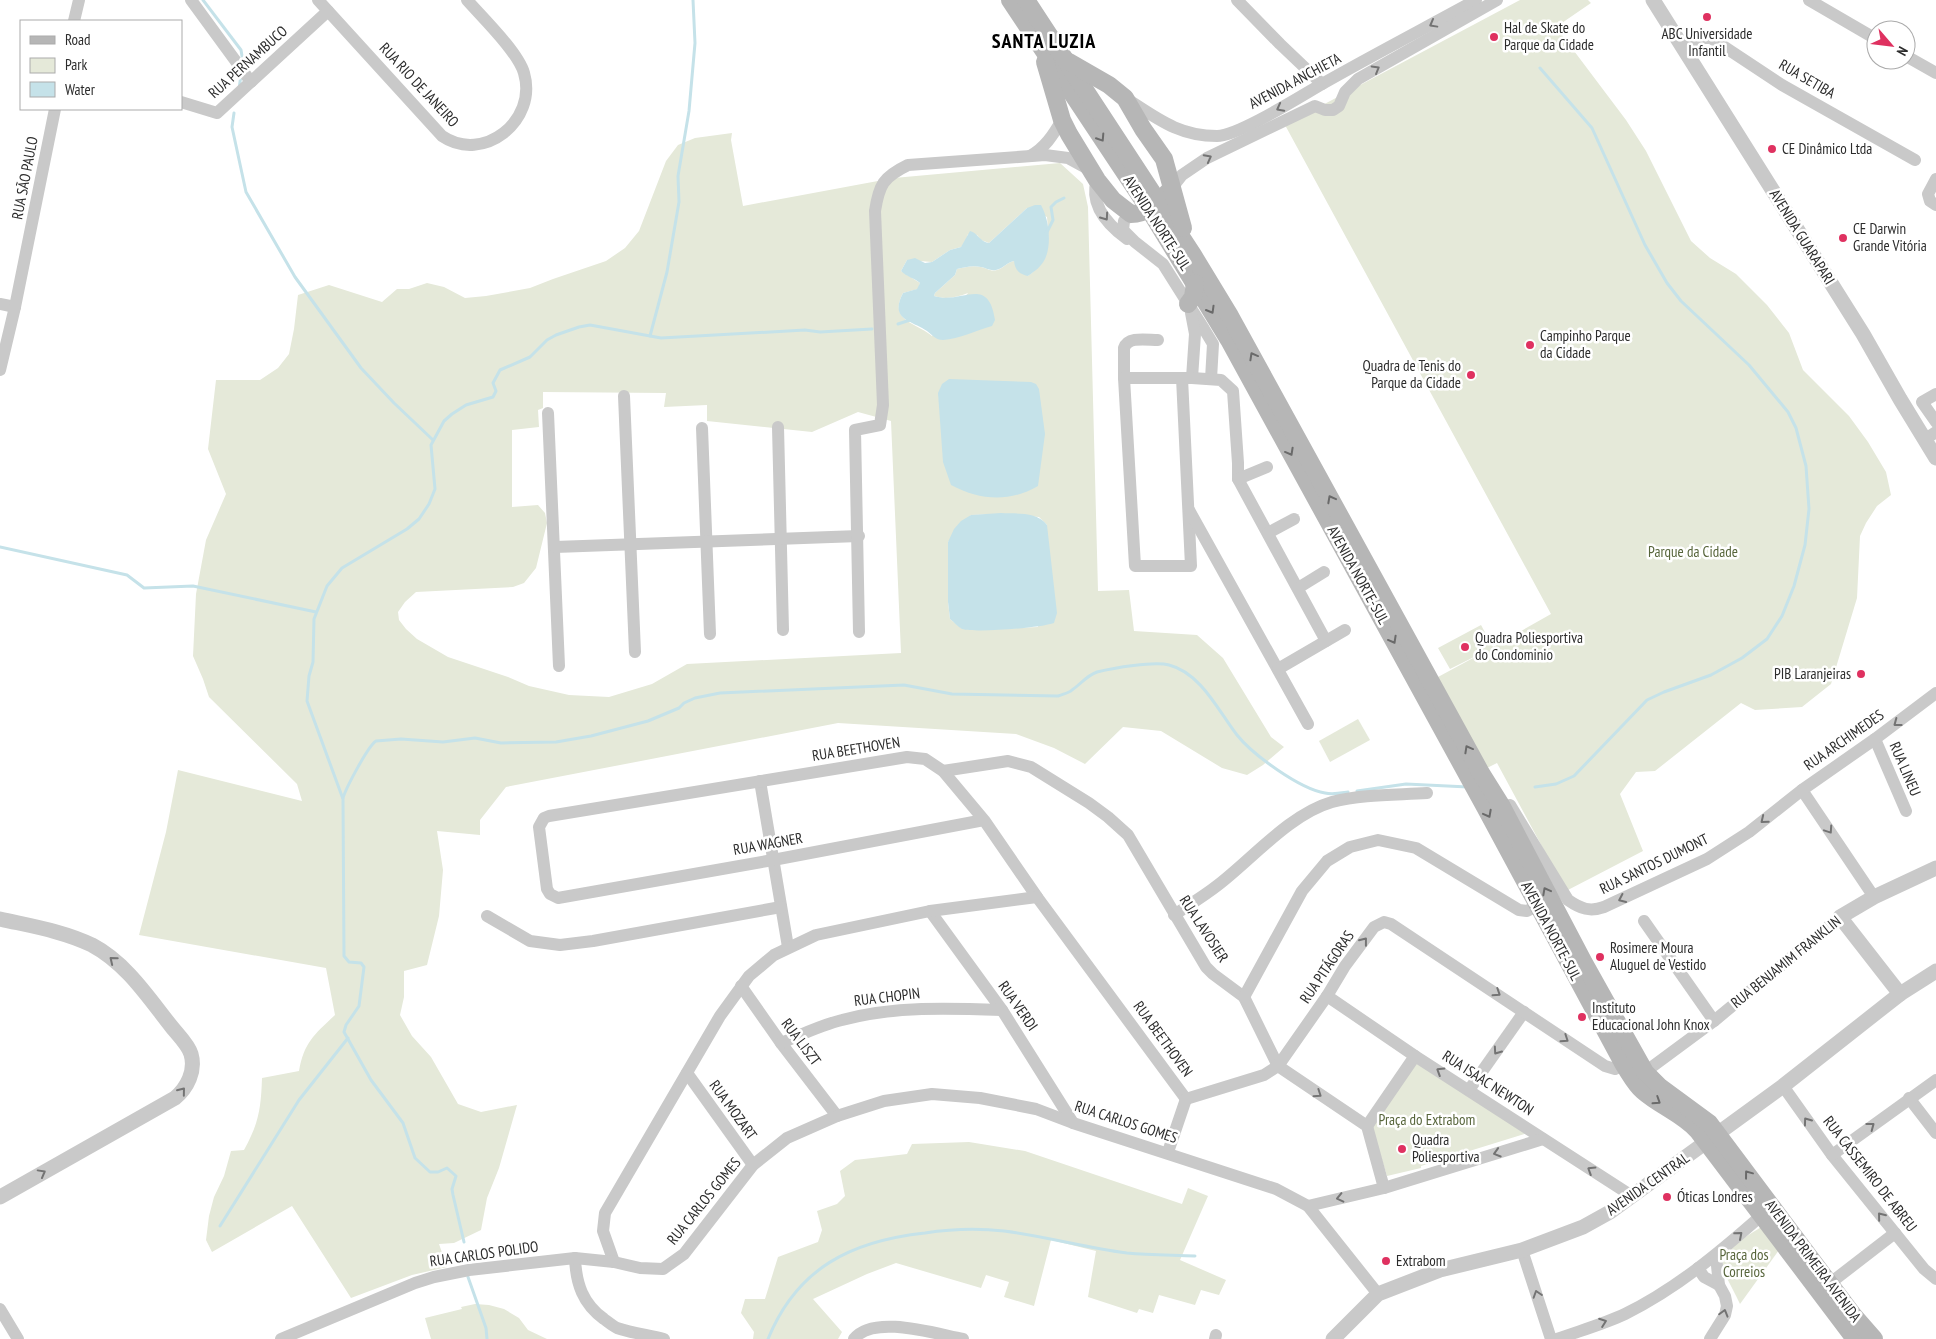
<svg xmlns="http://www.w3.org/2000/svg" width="1936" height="1339" font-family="'PT Sans Narrow',sans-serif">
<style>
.green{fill:#e5e9d9;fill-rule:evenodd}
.water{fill:#c5e2e9}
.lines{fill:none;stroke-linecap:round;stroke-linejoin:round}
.stream{stroke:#c5e2e9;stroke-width:3}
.minor{stroke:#c9c9c9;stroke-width:12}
.tertiary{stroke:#c9c9c9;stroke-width:15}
.secondary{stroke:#b6b6b6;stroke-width:18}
.oneway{stroke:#737373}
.oneway2{stroke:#6a6a6a}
.poi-dot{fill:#df3160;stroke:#fff;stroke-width:2}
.labels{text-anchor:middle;stroke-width:5;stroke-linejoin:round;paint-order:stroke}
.poi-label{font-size:15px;fill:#2c2c2c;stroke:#fff;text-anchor:start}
.street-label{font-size:15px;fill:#2c2c2c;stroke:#fff}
.park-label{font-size:15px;fill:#57653b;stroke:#fff}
.district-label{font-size:20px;font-weight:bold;letter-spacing:1px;fill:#000;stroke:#fff}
</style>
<rect width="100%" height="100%" fill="#fff"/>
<g class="green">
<polygon points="1520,0 1588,0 1591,3 1556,27 1626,120 1646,151 1691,241 1710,258 1736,274 1767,305 1789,333 1803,370 1849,416 1868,442 1886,472 1891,495 1877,506 1866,523 1860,536 1857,598 1831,684 1802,707 1755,710 1741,703 1655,771 1636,772 1620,794 1643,851 1566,891 1497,763 1487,768 1438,677 1486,651 1450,669 1438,648 1481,625 1493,647 1551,614 1285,125"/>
<path d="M732,133l-1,7 12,66 151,-28 166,-15 23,21 5,23 10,384 31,-1 5,41 63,4 26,23 48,79 13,10 -21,18 -16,10 -25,-7 -61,-37 -38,-4 -38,37 -31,-16 -38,-14 -178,-11 -332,64 -26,33v15l-43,-4 6,39 -4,46 -12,49 -23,6v26l-4,18 12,21 19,21 27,47 23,8 36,-7 -18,63 -12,30 -6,32 -27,13 -15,1 8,23 -35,8 -61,23 -59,-92 -80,46 -6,-12 3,-24 5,-19 10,-21 7,-25 13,-1c15,-27 17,-42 18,-72l37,-7c5,-29 16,-37 36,-56l-9,-47 -187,-33 27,-103 12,-62 124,31 -5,-17 -88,-87 -6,-18 -10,-23 3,-62 10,-54 20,-46 -18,-45 8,-69h44l18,-12 11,-14 5,-25 4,-34 31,-10 53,17 15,-13h12l18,-6 17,4 21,11 21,-2 44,-8 23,-9 53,-18 19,-13 14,-17 27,-70 12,-16 17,-7zM1027,208l20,9c2,26 4,42 -19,59l-14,-15c-7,1 -11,8 -17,9 -7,2 -10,-2 -16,-3 -8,-2 -16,0 -24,2l-2,6 -20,18 -1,3c12,4 23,1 34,-3l-36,43c-16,-14 -44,-15 -29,-43l15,-4 2,-6 -19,-12 6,-11 25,2 18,-12 11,-3 4,-3 3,-10 9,1 4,5 8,3zM543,392l123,1 -2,14 43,-2v16l105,11 46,-20 33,9 10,232 -214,11 -35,20 -43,13 -40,-2 -40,-9 -21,-9 -60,-20 -31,-18 -11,-10 -7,-9 -1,-8 7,-10 11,-10 97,-5 11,-4 12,-15 11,-45 -2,-10 -7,-8 -26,2v-77l27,-3 -1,-17 5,-2zM999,514l40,3 8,8 -9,102 -65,3 -12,-2 -11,-9 -2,-17v-60l23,-27z"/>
<polygon points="1358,719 1370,740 1330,762 1319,741"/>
<polygon points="1415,1062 1528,1133 1421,1166 1421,1168 1387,1176 1371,1124"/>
<polygon points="969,1142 1025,1151 1182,1204 1188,1188 1208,1196 1180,1260 1226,1280 1219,1295 1201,1290 1195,1305 1159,1295 1153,1313 1139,1309 1137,1313 1088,1297 1096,1251 1051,1240 1034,1306 1004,1297 1009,1282 986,1275 981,1288 896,1263 867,1274 813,1299 842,1332 838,1339 753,1339 754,1332 741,1313 745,1299 765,1299 778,1257 818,1242 822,1230 817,1211 837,1204 845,1196 840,1171 855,1160 907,1154 912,1144"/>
<path d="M1761,1227l18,23 -39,54c-5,-11 -11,-21 -16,-32 -8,-21 23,-35 37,-45z"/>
<polygon points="475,1304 489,1305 504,1309 519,1318 528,1330 547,1339 431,1339 425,1318 462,1309 461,1307"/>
</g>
<g class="water">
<path d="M1035,205h6c8,14 11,39 4,54 -4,8 -10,12 -17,17 -9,-2 -13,-6 -14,-15 -7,1 -11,8 -18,9 -6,1 -10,-2 -15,-3 -8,-2 -16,0 -24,2l-2,6 -20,18 -1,3c28,9 54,-22 61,24l-3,6c-15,4 -33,13 -49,14 -7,0 -11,-5 -16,-9 -16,-11 -38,-11 -24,-38l14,-4 3,-6c-6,-5 -13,-6 -19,-12l6,-11 8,-2 10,5 7,-1 18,-12 11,-3 9,-16c8,2 10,11 19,12l38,-35z"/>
<path d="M949,379l82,3 5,2 3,5 6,45 -7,52c-29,17 -59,14 -87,-1l-8,-23 -5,-69 4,-9z"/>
<path d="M1001,513c15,1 36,-2 46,12l10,88 -3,10c-14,5 -78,10 -92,6 -4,-2 -8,-7 -12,-10l-2,-17v-60l6,-13 7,-8 10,-6z"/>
</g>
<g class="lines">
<g class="stream">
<polyline points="203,0 241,50 243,62"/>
<polyline points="239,89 241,75"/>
<polyline points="234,113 232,127 246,192 295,277 361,368 394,403 433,440"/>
<polyline points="1046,234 1053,220 1051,207 1056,202 1064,198"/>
<polyline points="898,324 910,320"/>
<polyline points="650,336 667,272 679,202 678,176 689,111 695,43 693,0"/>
<polyline points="0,547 127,575 144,588 193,586 316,612"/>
<polyline points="1535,787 1556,784 1574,776 1647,700 1664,692 1711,675 1742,658 1767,639 1782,616 1794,586 1805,545 1809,509 1806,466 1796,428 1788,412 1749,365 1681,301 1667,283 1645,245 1592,128 1540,68"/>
<polyline points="1357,791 1406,784 1468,787"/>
<path d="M343,798c3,-10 25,-52 33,-57l25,-2 42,3 32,-4 26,5 55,-1 35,-6 57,-15 31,-13 5,-5 11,-5 25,-5 184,-8 48,9 106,2c5,-2 11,-3 14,-6 9,-6 14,-14 25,-18 16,-4 57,-11 72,-7 32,8 50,47 68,70 16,20 63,54 88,58 8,2 16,0 23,-1"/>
<polyline points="220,1226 299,1100 348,1038"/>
<polyline points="464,1242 453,1195 452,1189 456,1176 447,1168 438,1172 430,1172 415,1158 403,1123 371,1080 344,1032 346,1025 359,1006 364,967 361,963 349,962 344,956 343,799 307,701 309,676 313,662 314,619 327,586 342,568 407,529 419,519 429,504 435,489 431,445 444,421 452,414 466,405 493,397 496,391 493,383 500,370 530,357 547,340 556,335 579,327 590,325 661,338 805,330 820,332 872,329"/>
<polyline points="468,1277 486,1328 487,1339"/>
<path d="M768,1339c29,-71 83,-98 157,-106 26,-4 52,-5 79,-2 41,5 82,17 123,22 23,2 46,2 68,3"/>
</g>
<g class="minor">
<polyline points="191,0 251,82"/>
<path d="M318,0l124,136c41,28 96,-15 82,-63 -6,-21 -42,-56 -57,-73"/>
<polyline points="1237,0 1280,44 1322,84"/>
<polyline points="1809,0 1876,39"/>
<polyline points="74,21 79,0"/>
<polyline points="1683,49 1704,38 1711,38 1782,85 1915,160"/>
<polyline points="1906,56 1936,73"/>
<path d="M1127,99c31,20 52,37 90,37 21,0 84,-40 105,-52 51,-29 103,-56 154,-84"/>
<polyline points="181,102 217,113 328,11"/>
<path d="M1030,156c15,-8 23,-21 32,-36"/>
<polyline points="1936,179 1928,194 1930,201 1936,205"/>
<path d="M1097,180c-8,25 11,45 30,59"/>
<polyline points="1171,189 1182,175 1207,158 1315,106 1325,110 1333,110 1339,106 1345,92 1358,79 1497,0"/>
<polyline points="1131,214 1124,221 1123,230 1135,242 1163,264 1204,329 1213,344 1211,379"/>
<polyline points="0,304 15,307"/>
<polyline points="1191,313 1195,334 1192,378"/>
<path d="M1158,340c-11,0 -30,-4 -34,8v30l11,188h56l-9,-188"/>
<polyline points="0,370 15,307 55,109"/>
<polyline points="1124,378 1192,378 1221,380 1233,391 1238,463 1238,479 1326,641"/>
<polyline points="1936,394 1922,402 1936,422"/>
<polyline points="624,396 635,652"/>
<polyline points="548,413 559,666"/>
<polyline points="778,427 783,630"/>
<polyline points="702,428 710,634"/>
<polyline points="1924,440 1936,432"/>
<polyline points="1238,479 1267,467"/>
<polyline points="1189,510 1308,724"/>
<polyline points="1268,533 1294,519"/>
<polyline points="555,547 859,536"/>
<polyline points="1298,588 1324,572"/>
<path d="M859,632l-4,-202 25,-5 3,-20 -8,-194c4,-26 8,-34 33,-46l137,-10 23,3 22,12"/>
<polyline points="1278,669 1345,630"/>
<polyline points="1875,739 1906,811"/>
<polyline points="943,771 1008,761 1031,767 1089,803 1108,817 1128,835 1206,967 1213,974 1244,997 1278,1066 1367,1126 1384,1188"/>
<polyline points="760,781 788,947"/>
<polyline points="1802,790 1874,897"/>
<path d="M1510,805l58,95c13,9 22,12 36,7l103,-48 42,-27 53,-42 73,-51 61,-46"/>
<polyline points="984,820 773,860 558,898 550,894 547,889 539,827 544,818 549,816 907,757 925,759 943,771 984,820 1037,897 1186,1099"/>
<polyline points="930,911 1002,1010 1073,1123"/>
<path d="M1174,915c15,-10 30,-19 44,-30 34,-26 72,-71 114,-83 30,-8 64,-7 95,-9"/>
<polyline points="487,916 530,941 560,945 593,941 781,907"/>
<polyline points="1644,921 1714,1021"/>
<polyline points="741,986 781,1043 837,1116"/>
<polyline points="1327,996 1415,1056 1632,1196"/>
<polyline points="1244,997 1302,891 1327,861 1350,847 1378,840 1416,848 1519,910 1527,911 1537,906"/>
<path d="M781,1043c20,-8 40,-18 61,-23 52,-14 107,-12 160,-10"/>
<polyline points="1645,1072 1714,1021 1840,917"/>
<polyline points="687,1073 753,1165"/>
<polyline points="1783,1086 1832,1155 1924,1269 1936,1279"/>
<polyline points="1469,1090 1524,1012"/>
<polyline points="1909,1098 1936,1133"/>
<polyline points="1186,1099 1264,1075 1278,1066 1327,996 1345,966 1374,927 1384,922 1391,924 1605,1066 1615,1069 1624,1065"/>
<polyline points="1367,1126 1415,1056"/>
<polyline points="1168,1152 1186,1099"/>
<polyline points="1832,1155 1936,1080"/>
<polyline points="1308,1206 1384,1188 1543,1139"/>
<polyline points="1522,1250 1551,1339"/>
<path d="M575,1258c1,26 8,46 29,61 4,3 9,7 13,9 15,5 31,7 47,11"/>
<polyline points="614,1262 603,1231 605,1213 720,1016 749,976 774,955 816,935 930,911 1037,897"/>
<polyline points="1698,1268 1704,1277 1719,1285"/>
<polyline points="1829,1284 1895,1233"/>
<polyline points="0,1309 18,1339"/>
<polyline points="281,1339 415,1283 434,1277 469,1270 575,1258 614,1262 640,1268 663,1269 684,1254 753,1165 787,1138 837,1116 884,1101 932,1094 980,1098 1036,1109 1073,1123 1276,1189 1308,1206 1378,1294"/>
<path d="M854,1339c19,-25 82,-5 109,0"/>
<polyline points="1215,1339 1216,1335"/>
<path d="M1557,1339c22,-8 47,-15 68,-25 51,-25 95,-62 137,-99"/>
<polyline points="1710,1339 1725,1315 1727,1306 1725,1296 1719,1285 1716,1256"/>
</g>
<g class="tertiary">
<polyline points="1653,0 1863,334 1900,399 1936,458"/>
<path d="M0,919c31,7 63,12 92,26 34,18 56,52 79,81 7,9 17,18 20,28 5,17 -4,34 -16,44l-175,99"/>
<polyline points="1900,994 1840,917 1874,897 1936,868"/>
<polyline points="1333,1339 1378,1294 1440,1270 1522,1250 1583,1227 1610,1212 1783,1086 1900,994 1936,971"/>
</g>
<g class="secondary">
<path d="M1010,0l139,209 80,131 256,467 139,258c6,9 11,19 19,26 17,15 40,23 55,40l157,208"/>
<polyline points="1026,0 1193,255 1230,316 1481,773 1501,805 1584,963 1645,1072 1660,1087 1709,1123 1853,1315 1874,1339"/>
<path d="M1045,62l17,58 7,14 28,46 16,20 18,14c18,0 29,-14 40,-25"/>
<polyline points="1069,62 1109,85 1125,98 1143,129 1164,159 1183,228"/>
<polyline points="1188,304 1193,297 1195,283"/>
</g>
</g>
<defs><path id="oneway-chevron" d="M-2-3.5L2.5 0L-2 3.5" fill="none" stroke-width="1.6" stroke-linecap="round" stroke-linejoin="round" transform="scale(1.25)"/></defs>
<g class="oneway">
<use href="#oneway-chevron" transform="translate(1433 24) rotate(151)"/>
<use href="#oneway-chevron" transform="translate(1376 69) rotate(-30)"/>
<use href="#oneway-chevron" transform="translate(1280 108) rotate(152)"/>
<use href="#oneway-chevron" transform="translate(1208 158) rotate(-28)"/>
<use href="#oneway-chevron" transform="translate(1105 217) rotate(55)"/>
<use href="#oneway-chevron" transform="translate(1897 723) rotate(143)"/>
<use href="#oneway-chevron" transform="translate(1764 820) rotate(141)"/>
<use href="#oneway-chevron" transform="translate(1829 830) rotate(56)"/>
<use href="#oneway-chevron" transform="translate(1622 899) rotate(155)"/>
<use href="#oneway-chevron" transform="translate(1364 941) rotate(-52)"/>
<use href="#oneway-chevron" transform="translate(113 960) rotate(-141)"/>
<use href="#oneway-chevron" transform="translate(1497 993) rotate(33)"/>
<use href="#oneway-chevron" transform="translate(1565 1039) rotate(34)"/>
<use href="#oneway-chevron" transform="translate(1497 1051) rotate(125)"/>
<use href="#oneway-chevron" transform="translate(1440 1071) rotate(-148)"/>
<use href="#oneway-chevron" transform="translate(182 1091) rotate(-51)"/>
<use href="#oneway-chevron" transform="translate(1318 1094) rotate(34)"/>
<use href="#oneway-chevron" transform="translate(1807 1121) rotate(-126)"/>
<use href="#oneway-chevron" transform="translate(1871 1126) rotate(-37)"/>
<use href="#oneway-chevron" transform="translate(1497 1153) rotate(163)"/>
<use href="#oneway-chevron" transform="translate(1591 1170) rotate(-148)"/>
<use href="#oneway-chevron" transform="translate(42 1173) rotate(-29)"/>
<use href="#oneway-chevron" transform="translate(1340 1198) rotate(167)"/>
<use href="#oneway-chevron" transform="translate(1881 1216) rotate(-129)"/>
<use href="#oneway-chevron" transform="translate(1739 1235) rotate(-41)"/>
<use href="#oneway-chevron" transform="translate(1537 1294) rotate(-108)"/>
<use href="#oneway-chevron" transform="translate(1724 1313) rotate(-74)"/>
<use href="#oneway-chevron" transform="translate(1603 1322) rotate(-20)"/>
</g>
<g class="oneway2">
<use href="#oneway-chevron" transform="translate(1101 138) rotate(57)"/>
<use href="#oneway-chevron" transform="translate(1211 310) rotate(60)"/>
<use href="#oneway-chevron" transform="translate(1253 356) rotate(-119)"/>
<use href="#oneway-chevron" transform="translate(1290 452) rotate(61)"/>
<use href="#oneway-chevron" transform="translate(1331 499) rotate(-118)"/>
<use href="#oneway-chevron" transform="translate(1393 640) rotate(61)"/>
<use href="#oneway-chevron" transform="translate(1468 749) rotate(-119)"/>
<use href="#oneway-chevron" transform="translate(1488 814) rotate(62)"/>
<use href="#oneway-chevron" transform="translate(1546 891) rotate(-118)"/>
<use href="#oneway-chevron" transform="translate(1657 1101) rotate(33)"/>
<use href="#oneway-chevron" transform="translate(1748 1174) rotate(-127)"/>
</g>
<g class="poi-dot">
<circle cx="1707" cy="17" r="5"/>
<circle cx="1494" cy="37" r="5"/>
<circle cx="1772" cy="149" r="5"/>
<circle cx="1843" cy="238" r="5"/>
<circle cx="1530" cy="345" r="5"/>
<circle cx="1471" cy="375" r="5"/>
<circle cx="1465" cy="647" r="5"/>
<circle cx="1861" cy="674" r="5"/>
<circle cx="1600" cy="957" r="5"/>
<circle cx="1582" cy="1017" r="5"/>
<circle cx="1402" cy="1149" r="5"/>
<circle cx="1667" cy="1197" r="5"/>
<circle cx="1386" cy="1261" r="5"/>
</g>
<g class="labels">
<g class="poi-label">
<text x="1504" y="33">Hal de Skate do<tspan x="1504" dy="17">Parque da Cidade</tspan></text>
<text x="1707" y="39" text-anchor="middle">ABC Universidade<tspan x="1707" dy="17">Infantil</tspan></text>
<text x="1782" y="154">CE Dinâmico Ltda</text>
<text x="1853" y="234">CE Darwin<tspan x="1853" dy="17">Grande Vitória</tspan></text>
<text x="1540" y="341">Campinho Parque<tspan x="1540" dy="17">da Cidade</tspan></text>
<text x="1461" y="371" text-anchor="end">Quadra de Tenis do<tspan x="1461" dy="17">Parque da Cidade</tspan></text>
<text x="1475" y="643">Quadra Poliesportiva<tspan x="1475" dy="17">do Condominio</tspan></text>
<text x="1851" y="679" text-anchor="end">PIB Laranjeiras</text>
<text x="1610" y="953">Rosimere Moura<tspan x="1610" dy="17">Aluguel de Vestido</tspan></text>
<text x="1592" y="1013">Instituto<tspan x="1592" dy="17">Educacional John Knox</tspan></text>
<text x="1412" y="1145">Quadra<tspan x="1412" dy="17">Poliesportiva</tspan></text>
<text x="1677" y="1202">Óticas Londres</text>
<text x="1396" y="1266">Extrabom</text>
</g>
<g class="street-label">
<text transform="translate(248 62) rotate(-42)" y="5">RUA PERNAMBUCO</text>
<text transform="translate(1807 79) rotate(30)" y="5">RUA SETIBA</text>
<text transform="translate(1295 81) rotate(-28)" y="5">AVENIDA ANCHIETA</text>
<text transform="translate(419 85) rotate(47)" y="5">RUA RIO DE JANEIRO</text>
<text transform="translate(25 178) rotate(-79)" y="5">RUA SÃO PAULO</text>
<text transform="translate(1157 223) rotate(57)" y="5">AVENIDA NORTE-SUL</text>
<text transform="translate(1802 237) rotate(58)" y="5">AVENIDA GUARAPARI</text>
<text transform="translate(1358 575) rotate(61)" y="5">AVENIDA NORTE-SUL</text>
<text transform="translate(1844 740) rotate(-35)" y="5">RUA ARCHIMEDES</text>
<text transform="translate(856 749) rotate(-9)" y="5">RUA BEETHOVEN</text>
<text transform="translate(1905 769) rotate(67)" y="5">RUA LINEU</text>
<text transform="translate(768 844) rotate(-10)" y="5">RUA WAGNER</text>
<text transform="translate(1654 864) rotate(-26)" y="5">RUA SANTOS DUMONT</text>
<text transform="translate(1204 929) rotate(57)" y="5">RUA LAVOSIER</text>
<text transform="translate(1551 931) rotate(62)" y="5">AVENIDA NORTE-SUL</text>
<text transform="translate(1786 962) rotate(-39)" y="5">RUA BENJAMIM FRANKLIN</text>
<text transform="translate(1327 967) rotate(-56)" y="5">RUA PITÁGORAS</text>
<text transform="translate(887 997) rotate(-7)" y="5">RUA CHOPIN</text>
<text transform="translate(1018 1006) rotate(55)" y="5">RUA VERDI</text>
<text transform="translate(1163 1039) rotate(54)" y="5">RUA BEETHOVEN</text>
<text transform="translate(801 1042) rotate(53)" y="5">RUA LISZT</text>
<text transform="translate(1488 1083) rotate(33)" y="5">RUA ISAAC NEWTON</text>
<text transform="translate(733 1110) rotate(54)" y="5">RUA MOZART</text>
<text transform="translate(1126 1122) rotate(18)" y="5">RUA CARLOS GOMES</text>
<text transform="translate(1870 1174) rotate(52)" y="5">RUA CASSEMIRO DE ABREU</text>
<text transform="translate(1648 1184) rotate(-35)" y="5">AVENIDA CENTRAL</text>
<text transform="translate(704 1201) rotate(-51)" y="5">RUA CARLOS GOMES</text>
<text transform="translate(484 1254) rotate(-8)" y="5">RUA CARLOS POLIDO</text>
<text transform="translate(1813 1261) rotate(53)" y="5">AVENIDA PRIMEIRA AVENIDA</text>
</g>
<g class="park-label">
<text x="1693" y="557">Parque da Cidade</text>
<text x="1427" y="1125">Praça do Extrabom</text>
<text x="1744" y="1260">Praça dos<tspan x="1744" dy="17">Correios</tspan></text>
</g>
<g class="district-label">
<text x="1044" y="48">SANTA LUZIA</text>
</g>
</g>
<rect x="20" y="20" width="162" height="90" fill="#ffffff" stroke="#ababab"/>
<rect x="30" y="36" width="25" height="8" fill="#b6b6b6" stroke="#ababab"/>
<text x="65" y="45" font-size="15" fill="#2c2c2c">Road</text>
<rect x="30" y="58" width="25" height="15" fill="#e5e9d9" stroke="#ababab"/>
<text x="65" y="70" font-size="15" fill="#2c2c2c">Park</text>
<rect x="30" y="82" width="25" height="15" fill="#c5e2e9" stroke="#ababab"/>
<text x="65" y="95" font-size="15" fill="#2c2c2c">Water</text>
<g transform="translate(1891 45) rotate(118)"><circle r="24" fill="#ffffff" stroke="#ababab"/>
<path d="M0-4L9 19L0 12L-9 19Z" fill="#df3160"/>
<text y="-8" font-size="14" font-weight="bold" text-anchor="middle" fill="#2c2c2c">N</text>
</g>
</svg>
